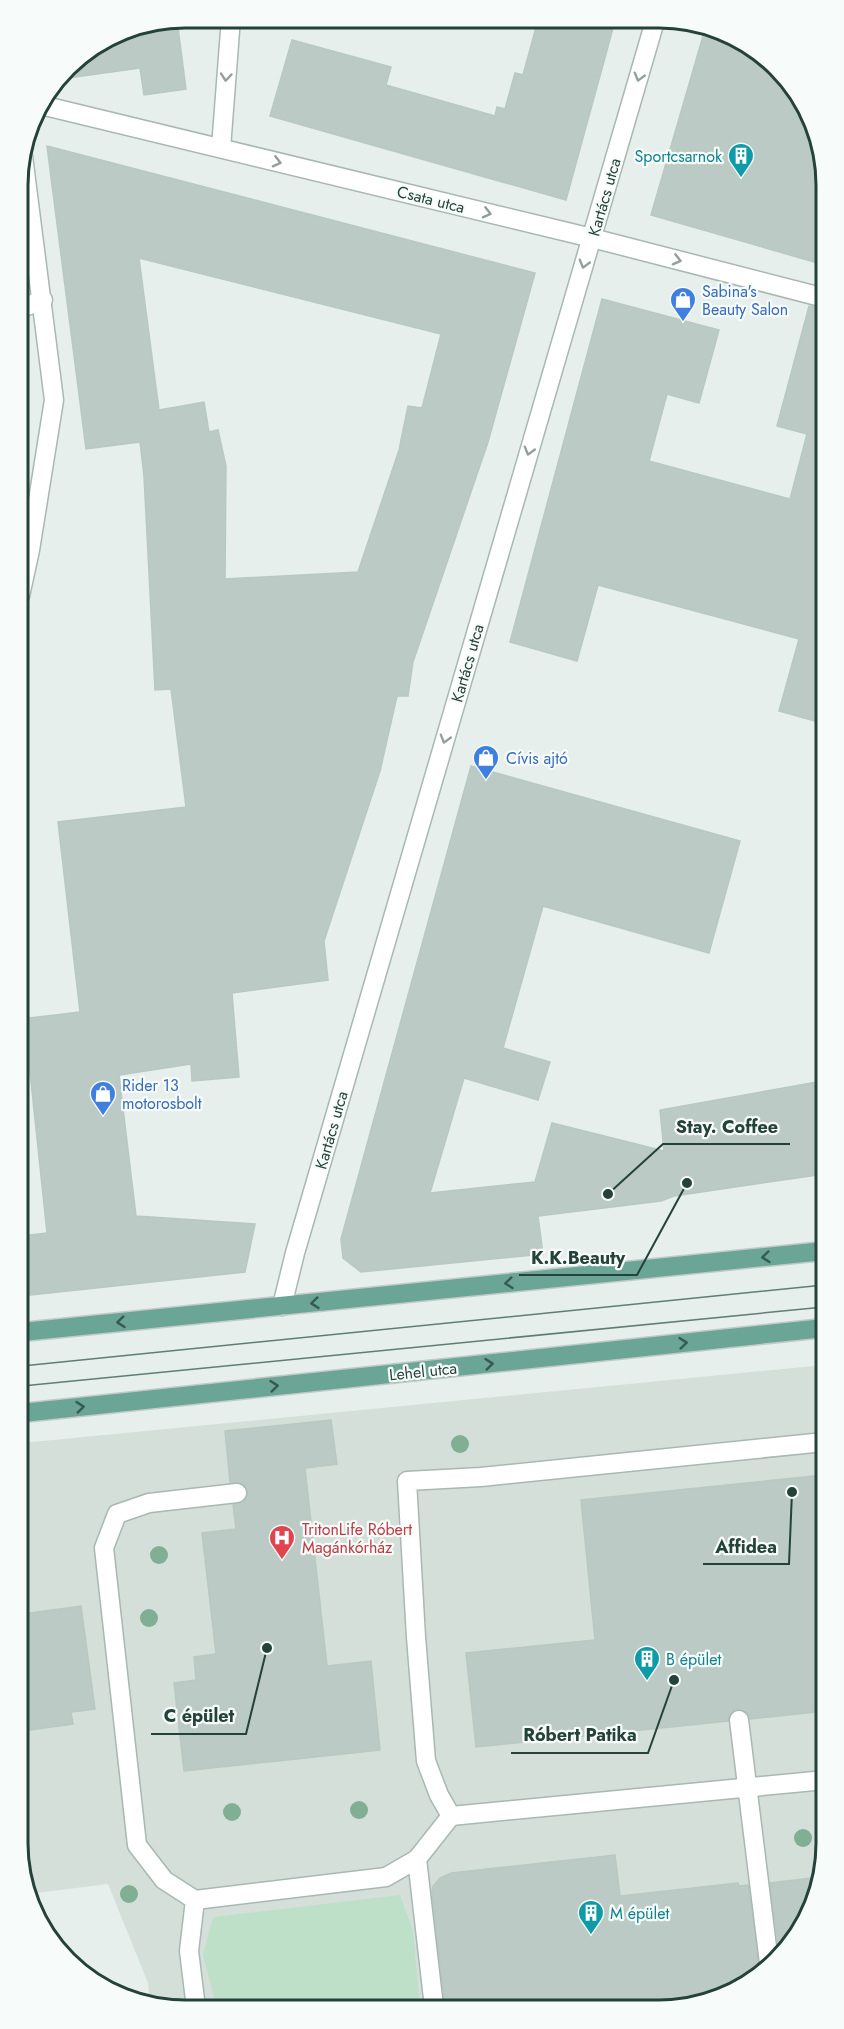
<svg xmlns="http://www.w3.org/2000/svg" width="844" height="2029" font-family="Jost,sans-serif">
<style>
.built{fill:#d4dfda}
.green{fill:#bfe0c8}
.building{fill:#bbcac4;stroke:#b8c9c2;stroke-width:1.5;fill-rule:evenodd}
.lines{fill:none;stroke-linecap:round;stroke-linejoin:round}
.minor-casing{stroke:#a8b8b2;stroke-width:21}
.major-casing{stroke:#c2cac8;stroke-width:21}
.minor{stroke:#fff;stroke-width:18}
.major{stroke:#6aa596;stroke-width:18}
.tram{stroke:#5f7d75;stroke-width:1.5}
.tree{fill:#80af93}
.oneway{stroke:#92a09c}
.oneway2{stroke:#365b51}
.labels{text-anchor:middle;stroke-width:4.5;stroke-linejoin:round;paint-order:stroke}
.culture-label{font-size:16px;fill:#0d838f;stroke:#f7fbf9;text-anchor:start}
.street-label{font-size:16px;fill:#24423a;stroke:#f7fbf9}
.shop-label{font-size:16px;fill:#366cbe;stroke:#f7fbf9;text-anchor:start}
.health-label{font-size:16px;fill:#be3a42;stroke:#f7fbf9;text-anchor:start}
.rim{fill:none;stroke:#24423a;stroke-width:3}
.leader{fill:none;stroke:#24423a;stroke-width:2}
.callout-dot{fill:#24423a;stroke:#f7fbf9;stroke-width:2}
.callout-label{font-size:18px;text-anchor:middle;font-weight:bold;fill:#24423a;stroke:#f7fbf9;stroke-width:4.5;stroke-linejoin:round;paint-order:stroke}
</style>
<rect width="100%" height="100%" fill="#e6efeb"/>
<polygon class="built" points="824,1365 826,1854 813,1907 785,1954 701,2005 153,2008 150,2006 148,1983 108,1884 28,1894 24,1886 22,1443"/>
<polygon class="green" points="400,1895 413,1930 420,2007 217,2008 203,1955 213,1917"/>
<g class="building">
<polygon points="177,20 186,89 144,95 140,68 61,79 75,60 122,31"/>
<polygon points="538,20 615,21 566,200 270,116 292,40 391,67 386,85 495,116 497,107 505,109 515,73 523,75"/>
<polygon points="705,29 777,67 820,143 821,264 651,215"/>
<path d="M47,146l488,127 -47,169 -75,220 -5,34h-11l-17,75 -56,170 4,39 -96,13 7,84 -47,4 -1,-17 -72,11 17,141 119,8 -10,48 -223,24v-60l25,-3 -19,-180 -7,1v-35l59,-7 -22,-190 128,-15 -15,-118 -16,1 -11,-214 -4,-34 -54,7zM139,258l302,76 -19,74 -14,-2 -9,44 -41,122 -133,7 1,-113 -8,-36 -9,2 -5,-30 -45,8z"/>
<polygon points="602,299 719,330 699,403 667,394 649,461 790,499 807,434 777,426 809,306 821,308 822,723 779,711 799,639 598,585 577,661 510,642"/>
<polygon points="471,766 740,841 709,953 543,906 503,1048 550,1062 538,1100 464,1078 430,1193 535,1182 552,1123 664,1151 660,1110 823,1081 824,1174 674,1196 661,1201 538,1216 543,1254 361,1272 343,1258 341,1239"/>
<polygon points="331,1420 337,1464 305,1468 327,1666 371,1661 380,1750 184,1771 174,1683 196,1680 194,1657 216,1654 202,1533 236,1529 233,1505 244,1502 248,1492 242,1483 230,1482 225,1431"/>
<polygon points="824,1475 825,1711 750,1719 748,1713 738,1709 732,1711 728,1721 476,1747 466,1653 595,1640 581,1500"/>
<polygon points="81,1606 95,1709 71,1712 73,1724 23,1731 23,1614"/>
<polygon points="615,1855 620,1896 738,1883 739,1886 748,1885 760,1969 701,2005 445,2007 432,1891 433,1886 440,1878 451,1873"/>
<polygon points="820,1877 813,1907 785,1954 780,1957 770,1883"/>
</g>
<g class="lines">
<defs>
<g id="minor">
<polyline points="41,105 592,238 821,297"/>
<polyline points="221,148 231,18"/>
<polyline points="19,309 43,300"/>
<polyline points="20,596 30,550 54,400 23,156"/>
<polyline points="282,1306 295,1253 655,21"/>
<polyline points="824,1442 481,1477 407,1481 416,1637 426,1761 439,1795 451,1816 825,1780"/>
<polyline points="237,1493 149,1503 117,1514 104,1548 137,1845 164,1880 195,1900 386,1877 417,1859"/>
<polyline points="739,1720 769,1963"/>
<polyline points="195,1900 189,1951 196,2008"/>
<polyline points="434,2007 417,1859 451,1816"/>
</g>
<g id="major">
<polyline points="22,1332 824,1251"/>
<polyline points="22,1413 824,1328"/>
</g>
</defs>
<use href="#minor" class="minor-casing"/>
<use href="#major" class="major-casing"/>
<use href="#minor" class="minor"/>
<use href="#major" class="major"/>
<g class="tram">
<polyline points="22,1366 824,1285"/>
<polyline points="22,1386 824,1307"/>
</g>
</g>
<g class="tree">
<circle cx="460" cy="1444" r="9"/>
<circle cx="159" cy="1555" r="9"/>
<circle cx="149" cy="1618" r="9"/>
<circle cx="359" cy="1810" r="9"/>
<circle cx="232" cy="1812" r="9"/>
<circle cx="803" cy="1838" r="9"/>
<circle cx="129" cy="1894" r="9"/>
</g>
<defs><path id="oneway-chevron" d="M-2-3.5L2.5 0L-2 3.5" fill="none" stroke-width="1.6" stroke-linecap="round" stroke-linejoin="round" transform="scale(1.5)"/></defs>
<g class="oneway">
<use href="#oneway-chevron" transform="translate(226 77) rotate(95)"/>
<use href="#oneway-chevron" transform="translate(639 77) rotate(106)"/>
<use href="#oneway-chevron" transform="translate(277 162) rotate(14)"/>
<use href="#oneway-chevron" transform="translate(487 213) rotate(14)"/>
<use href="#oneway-chevron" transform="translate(677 260) rotate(14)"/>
<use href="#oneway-chevron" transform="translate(584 264) rotate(106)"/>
<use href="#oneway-chevron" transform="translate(529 451) rotate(106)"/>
<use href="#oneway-chevron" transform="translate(445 739) rotate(106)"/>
</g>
<g class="oneway2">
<use href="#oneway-chevron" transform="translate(766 1257) rotate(174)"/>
<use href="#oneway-chevron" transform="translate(509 1283) rotate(174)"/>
<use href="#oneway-chevron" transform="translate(315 1303) rotate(174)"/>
<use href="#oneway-chevron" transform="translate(121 1322) rotate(174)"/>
<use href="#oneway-chevron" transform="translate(683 1343) rotate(-6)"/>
<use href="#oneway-chevron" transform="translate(489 1364) rotate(-6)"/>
<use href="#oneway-chevron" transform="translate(274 1386) rotate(-6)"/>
<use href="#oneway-chevron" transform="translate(80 1407) rotate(-6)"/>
</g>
<defs>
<symbol id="building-pin" viewBox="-11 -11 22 30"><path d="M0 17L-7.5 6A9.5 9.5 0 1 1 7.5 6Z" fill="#0f9aa8" stroke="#f7fbf9"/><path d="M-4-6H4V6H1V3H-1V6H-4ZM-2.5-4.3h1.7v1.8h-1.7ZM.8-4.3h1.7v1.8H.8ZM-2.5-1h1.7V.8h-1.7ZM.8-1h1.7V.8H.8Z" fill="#fff"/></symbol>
<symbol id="shop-pin" viewBox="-11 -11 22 30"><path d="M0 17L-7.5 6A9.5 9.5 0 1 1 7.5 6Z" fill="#3f7fe0" stroke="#f7fbf9"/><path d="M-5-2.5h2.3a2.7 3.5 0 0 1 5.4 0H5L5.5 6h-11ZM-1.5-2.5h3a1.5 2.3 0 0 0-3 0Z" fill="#fff"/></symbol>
<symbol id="hospital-pin" viewBox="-11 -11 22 30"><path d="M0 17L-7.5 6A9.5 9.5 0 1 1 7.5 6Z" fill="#e0444e" stroke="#f7fbf9"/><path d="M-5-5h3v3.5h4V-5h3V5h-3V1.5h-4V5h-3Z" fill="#fff"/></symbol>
</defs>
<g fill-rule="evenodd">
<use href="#building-pin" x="726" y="141" width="30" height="40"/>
<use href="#shop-pin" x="668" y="285" width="30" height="40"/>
<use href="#shop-pin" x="471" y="743" width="30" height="40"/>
<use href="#shop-pin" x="88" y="1079" width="30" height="40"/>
<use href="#hospital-pin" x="267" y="1523" width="30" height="40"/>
<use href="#building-pin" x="632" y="1644" width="30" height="40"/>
<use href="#building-pin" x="576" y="1898" width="30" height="40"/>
</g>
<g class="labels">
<g class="culture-label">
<text x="722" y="162" text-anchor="end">Sportcsarnok</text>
<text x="666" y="1665">B épület</text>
<text x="610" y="1919">M épület</text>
</g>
<g class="street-label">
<text transform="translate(604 197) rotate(-74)" y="6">Kartács utca</text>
<text transform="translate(431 199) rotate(14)" y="6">Csata utca</text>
<text transform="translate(467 663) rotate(-74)" y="6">Kartács utca</text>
<text transform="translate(331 1130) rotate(-74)" y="6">Kartács utca</text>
<text transform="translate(423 1371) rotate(-6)" y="6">Lehel utca</text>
</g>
<g class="shop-label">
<text x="702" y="297">Sabina's<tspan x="702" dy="18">Beauty Salon</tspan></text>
<text x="506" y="764">Cívis ajtó</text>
<text x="122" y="1091">Rider 13<tspan x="122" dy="18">motorosbolt</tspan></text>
</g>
<g class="health-label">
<text x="302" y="1535">TritonLife Róbert<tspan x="302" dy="18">Magánkórház</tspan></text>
</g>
</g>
<path d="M0 0H844V2029H0ZM185 28H659A157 157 0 0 1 816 185V1843A157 157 0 0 1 659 2000H185A157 157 0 0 1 28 1843V185A157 157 0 0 1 185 28Z" fill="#f7fbf9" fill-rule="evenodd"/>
<path class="rim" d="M185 28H659A157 157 0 0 1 816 185V1843A157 157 0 0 1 659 2000H185A157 157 0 0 1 28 1843V185A157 157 0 0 1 185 28Z"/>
<path class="leader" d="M608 1194L663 1144H790M687 1183L637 1275H519M792 1492L789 1564H703M267 1648L246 1734H151M674 1680L648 1753H511"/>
<g class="callout-dot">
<circle cx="608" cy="1194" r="6"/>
<circle cx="687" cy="1183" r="6"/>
<circle cx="792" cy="1492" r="6"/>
<circle cx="267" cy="1648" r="6"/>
<circle cx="674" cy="1680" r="6"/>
</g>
<g class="callout-label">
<text x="727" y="1133">Stay. Coffee</text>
<text x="578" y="1264">K.K.Beauty</text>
<text x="746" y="1553">Affidea</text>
<text x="199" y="1722">C épület</text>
<text x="580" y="1741">Róbert Patika</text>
</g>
</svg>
